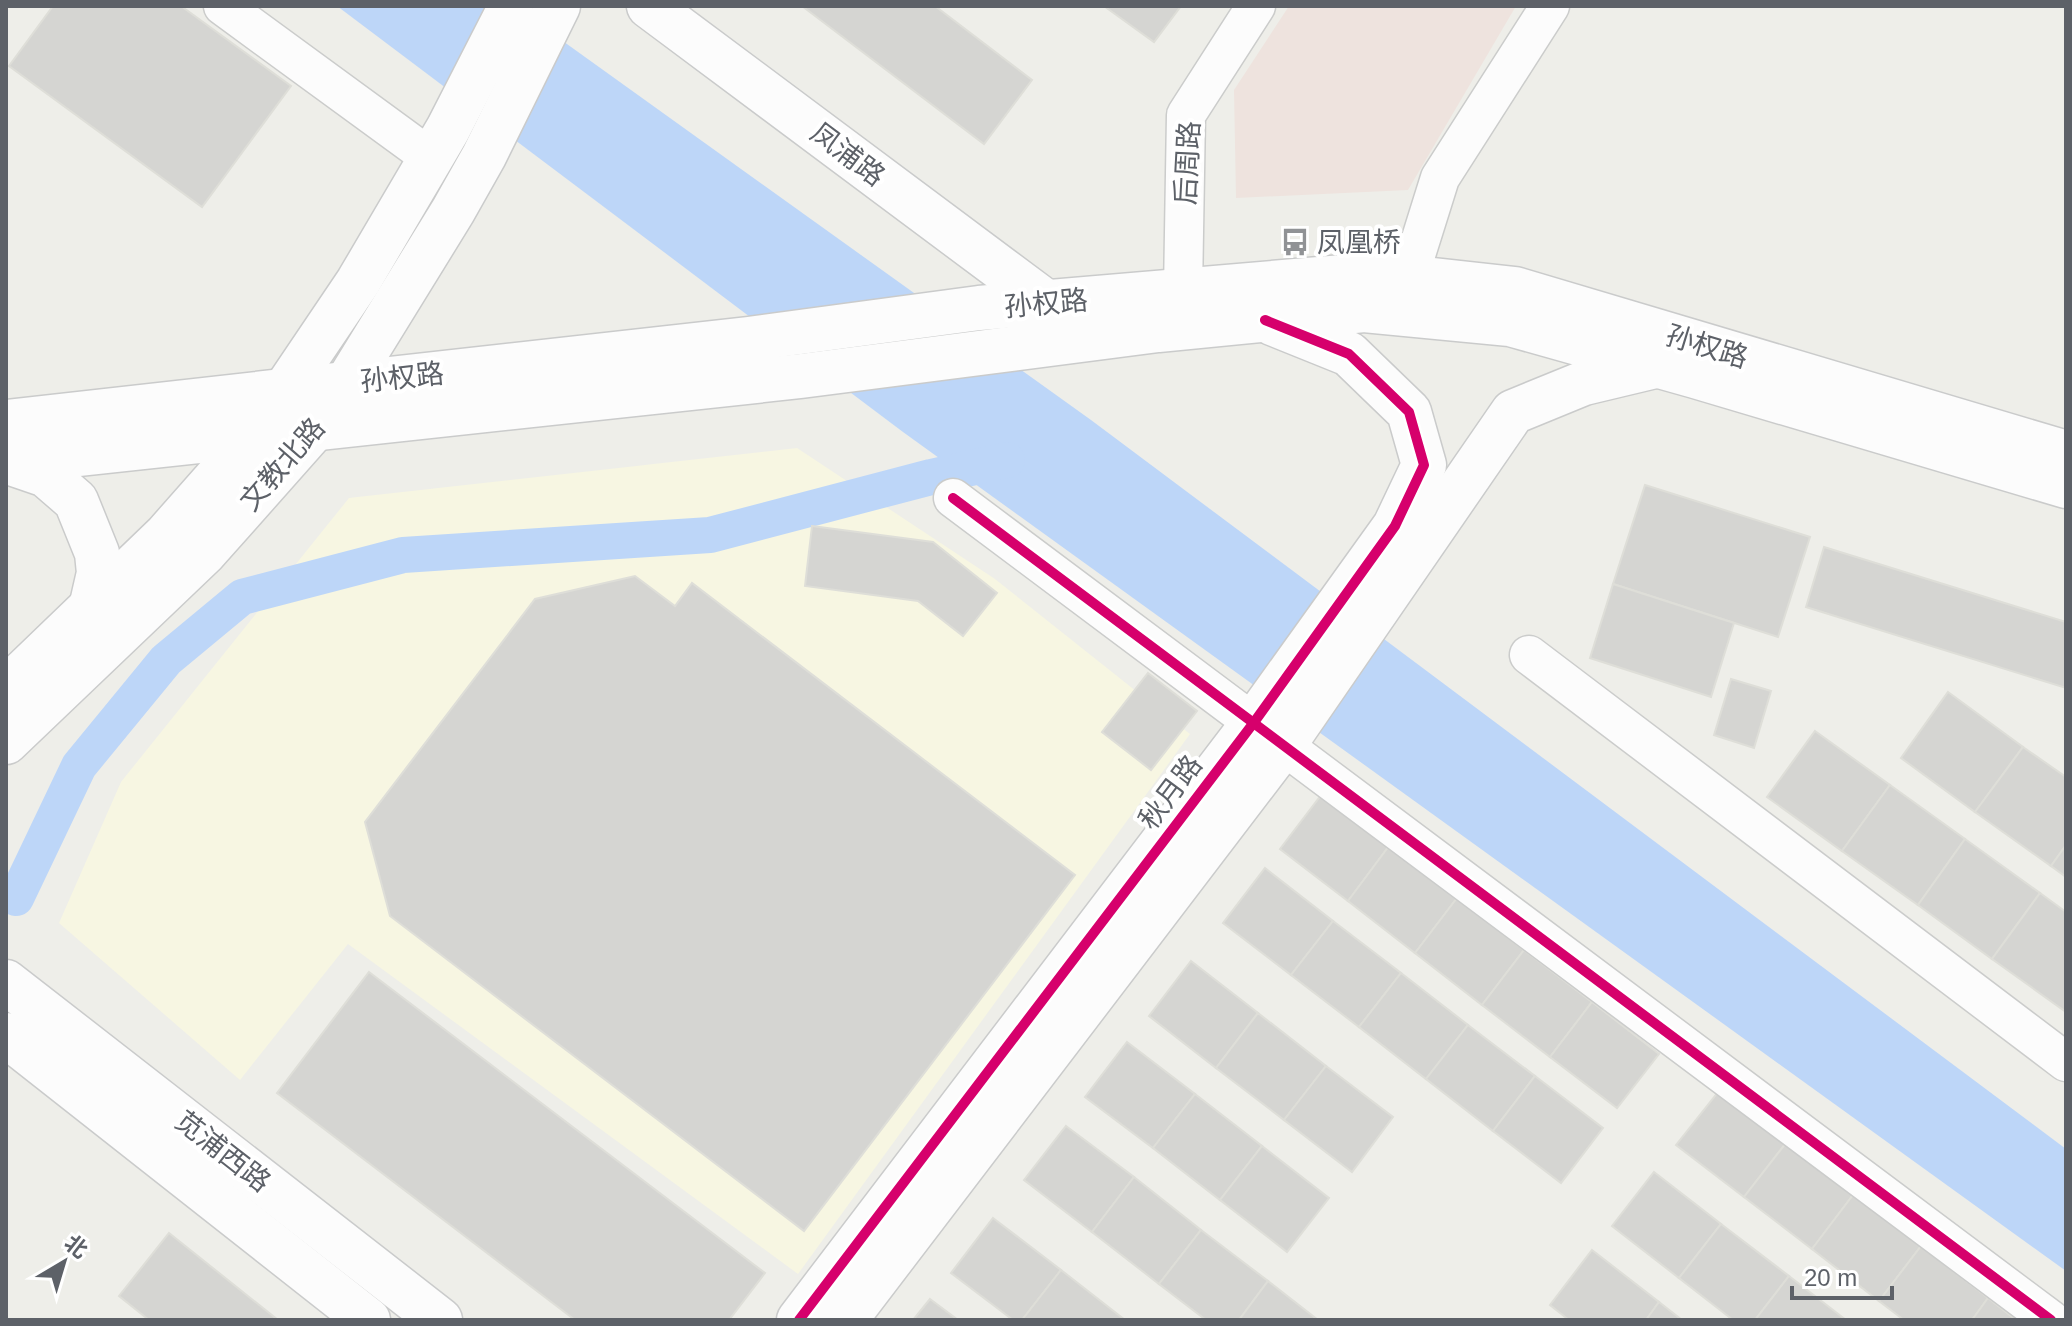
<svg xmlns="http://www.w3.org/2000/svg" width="2072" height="1326" font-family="Arial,'Noto Sans SC',sans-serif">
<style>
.commercial{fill:#f7f6e2}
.medical{fill:#eee3de}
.water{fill:#bdd6f8}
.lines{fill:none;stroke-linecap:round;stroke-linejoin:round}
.canal{stroke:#bdd6f8;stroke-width:36}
.building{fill:#d5d5d2;stroke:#deded8;stroke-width:2}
.street-casing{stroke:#cbcccb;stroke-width:41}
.secondary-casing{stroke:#cacbcb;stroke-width:47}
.street{stroke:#fcfcfc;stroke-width:38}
.secondary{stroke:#fcfcfc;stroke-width:44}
.cycleway-casing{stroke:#fff;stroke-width:15}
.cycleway{stroke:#d6006c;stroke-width:10}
.labels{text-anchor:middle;stroke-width:8;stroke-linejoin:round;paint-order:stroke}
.street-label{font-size:28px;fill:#5d6168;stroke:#fff}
.poi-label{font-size:28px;fill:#5d6168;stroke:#fff;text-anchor:start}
</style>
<rect width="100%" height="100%" fill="#eeeee9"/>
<polygon class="commercial" points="797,448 995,579 1190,734 798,1274 348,944 240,1080 59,923 121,782 349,498"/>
<polygon class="medical" points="1289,6 1516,6 1408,190 1236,198 1234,90"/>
<polygon class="water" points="337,6 514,6 1091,420 2066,1149 2066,1271 903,432"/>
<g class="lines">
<polyline class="canal" points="16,898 79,766 166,660 242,597 403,555 710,535 931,477 1007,460"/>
</g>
<g class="building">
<polygon points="53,6 181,6 291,86 202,207 9,66"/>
<polygon points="802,6 935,6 1032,80 984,144"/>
<polygon points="1104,6 1181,6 1154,42"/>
<polygon points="1645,485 1810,537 1778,637 1613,584"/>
<polygon points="812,526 933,542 997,593 963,636 918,601 805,586"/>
<polygon points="1824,547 2066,622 2066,688 1806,607"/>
<polygon points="635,576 675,606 692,583 1075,875 804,1231 390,916 365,822 535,599"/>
<polygon points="1613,584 1734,623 1711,697 1590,658"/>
<polygon points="1148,673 1197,711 1151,770 1102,732"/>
<polygon points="1731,679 1771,691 1754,748 1714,735"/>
<polygon points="1948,692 2023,747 1975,812 1901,758"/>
<polygon points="1815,731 1890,785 1842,851 1767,797"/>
<polygon points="2023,747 2066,777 2066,845 2051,866 1975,812"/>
<polygon points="1890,785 1965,839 1918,905 1842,851"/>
<polygon points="1322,794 1389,846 1348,901 1280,849"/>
<polygon points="1965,839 2040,893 1992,959 1918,905"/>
<polygon points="2066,845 2066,877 2051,866"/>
<polygon points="1389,846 1457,898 1415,953 1348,901"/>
<polygon points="1265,868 1333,921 1291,975 1223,923"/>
<polygon points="2040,893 2066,912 2066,1012 1992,959"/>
<polygon points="1457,898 1524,950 1482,1005 1415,953"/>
<polygon points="1333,921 1401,973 1359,1027 1291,975"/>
<polygon points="1524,950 1592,1002 1550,1057 1482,1005"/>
<polygon points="1191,961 1258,1013 1216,1068 1149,1016"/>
<polygon points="369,972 765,1273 729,1320 575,1320 277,1093"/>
<polygon points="1401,973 1468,1025 1426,1079 1359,1027"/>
<polygon points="1592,1002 1659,1054 1617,1108 1550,1057"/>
<polygon points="1258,1013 1326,1066 1284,1120 1216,1068"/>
<polygon points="1468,1025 1535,1076 1493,1131 1426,1079"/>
<polygon points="1127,1042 1195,1094 1153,1148 1085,1097"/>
<polygon points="1326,1066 1393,1117 1352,1172 1284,1120"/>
<polygon points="1535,1076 1603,1128 1561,1183 1493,1131"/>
<polygon points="1719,1091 1786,1143 1744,1197 1676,1145"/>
<polygon points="1195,1094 1262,1146 1220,1200 1153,1148"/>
<polygon points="1066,1126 1134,1177 1092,1232 1024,1180"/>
<polygon points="1786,1143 1853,1195 1812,1249 1744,1197"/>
<polygon points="1262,1146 1329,1198 1287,1252 1220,1200"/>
<polygon points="1654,1172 1721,1224 1679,1278 1612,1226"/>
<polygon points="1134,1177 1201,1230 1159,1284 1092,1232"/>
<polygon points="1853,1195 1921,1246 1879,1301 1812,1249"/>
<polygon points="993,1218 1061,1270 1022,1320 1013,1320 951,1273"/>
<polygon points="1721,1224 1789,1276 1755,1320 1733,1320 1679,1278"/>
<polygon points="1201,1230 1268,1281 1239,1320 1206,1320 1159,1284"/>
<polygon points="169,1233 278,1320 149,1320 119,1296"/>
<polygon points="1921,1246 1988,1298 1972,1320 1904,1320 1879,1301"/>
<polygon points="1592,1250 1659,1302 1646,1320 1569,1320 1550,1305"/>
<polygon points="1061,1270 1125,1320 1022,1320"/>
<polygon points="1789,1276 1846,1320 1755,1320"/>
<polygon points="1268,1281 1318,1320 1239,1320"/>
<polygon points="1988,1298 2016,1320 1972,1320"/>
<polygon points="930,1299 958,1320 913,1320"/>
<polygon points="1659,1302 1682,1320 1646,1320"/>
</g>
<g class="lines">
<defs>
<g id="street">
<polyline points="223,6 431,158"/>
<polyline points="1409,277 1440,178 1550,6"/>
<polyline points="1183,291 1186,115 1256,6"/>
<polyline points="953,498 2051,1320"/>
<polyline points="1529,655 2066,1062"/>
</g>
<g id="secondary">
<polyline points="649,6 1047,303"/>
<polyline points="6,422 748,339 979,308 1378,274 1515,289 2066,453"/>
<polyline points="6,462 801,376 1158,330 1364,310 1510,324 1695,376 2066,486"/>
<polyline points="8,462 46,475 76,501 97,553 99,573 91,608"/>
<polyline points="6,689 166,535 256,433 358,282 448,129 511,6"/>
<polyline points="6,742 205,552 316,427 347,383 453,211 484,156 558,6"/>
<polyline points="6,982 440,1320"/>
<polyline points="6,1035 368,1320"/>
<polyline points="799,1320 1255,721 1395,526 1424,465 1409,412 1349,354 1272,323"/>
<polyline points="845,1320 1285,743 1513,412 1584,383 1655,366"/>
</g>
</defs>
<use href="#street" class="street-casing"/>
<use href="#secondary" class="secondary-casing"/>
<use href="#street" class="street"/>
<use href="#secondary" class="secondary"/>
<defs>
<g id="cycleway">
<polyline points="953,498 2051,1320"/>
<polyline points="799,1320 1255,721 1395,526 1424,465 1409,412 1349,354 1265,320"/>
</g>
</defs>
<use href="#cycleway" class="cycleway-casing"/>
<use href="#cycleway" class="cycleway"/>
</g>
<defs>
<symbol id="bus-bare" viewBox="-9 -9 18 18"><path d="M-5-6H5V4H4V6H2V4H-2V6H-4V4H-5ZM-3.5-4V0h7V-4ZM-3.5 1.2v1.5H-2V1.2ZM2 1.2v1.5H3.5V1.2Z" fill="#909295" stroke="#fff" stroke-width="2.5" paint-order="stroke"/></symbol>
</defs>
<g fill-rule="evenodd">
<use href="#bus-bare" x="1275" y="222" width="40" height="40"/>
</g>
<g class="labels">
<g class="street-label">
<text transform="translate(848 154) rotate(37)" y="10">凤浦路</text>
<text transform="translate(1187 163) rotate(-87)" y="10">后周路</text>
<text transform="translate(1046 303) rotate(-5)" y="10">孙权路</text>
<text transform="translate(1707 346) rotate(17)" y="10">孙权路</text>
<text transform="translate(402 377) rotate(-6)" y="10">孙权路</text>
<text transform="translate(282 464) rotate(-49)" y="10">文教北路</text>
<text transform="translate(1170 792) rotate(-53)" y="10">秋月路</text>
<text transform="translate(223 1151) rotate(38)" y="10">苋浦西路</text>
</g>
<g class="poi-label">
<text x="1317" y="252">凤凰桥</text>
</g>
</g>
<rect width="2072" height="1326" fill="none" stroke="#5d6168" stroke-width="16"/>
<g transform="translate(64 1262) rotate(38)" stroke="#ffffff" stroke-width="6" paint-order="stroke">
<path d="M0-6L14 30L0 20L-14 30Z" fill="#5d6168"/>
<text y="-12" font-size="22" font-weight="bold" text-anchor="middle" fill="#5d6168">北</text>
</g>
<path d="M1792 1286v12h100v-12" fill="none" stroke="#5d6168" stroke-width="4"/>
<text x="1804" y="1286" font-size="24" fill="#5d6168" stroke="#ffffff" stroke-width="6" paint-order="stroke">20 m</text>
</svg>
